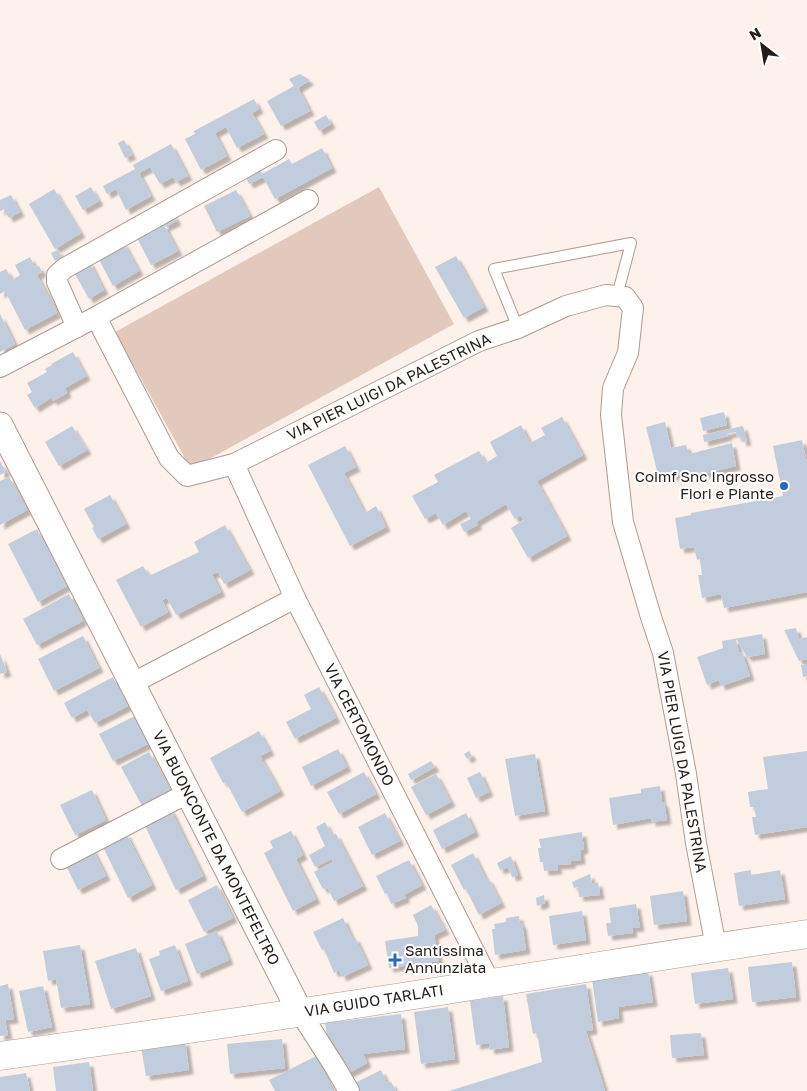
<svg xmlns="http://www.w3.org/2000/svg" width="807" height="1091" font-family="'Golos Text',sans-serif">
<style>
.grass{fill:#e3c9bc}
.building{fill:#c1cddc;filter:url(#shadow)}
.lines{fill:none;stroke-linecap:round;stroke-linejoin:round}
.service-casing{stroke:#ad9b92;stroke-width:12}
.minor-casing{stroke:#ad9b92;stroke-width:22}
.tertiary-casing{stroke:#ad9b92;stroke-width:27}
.secondary-casing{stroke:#ad9b92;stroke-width:29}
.service{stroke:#fff;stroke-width:10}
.minor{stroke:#fff;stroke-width:20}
.tertiary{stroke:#fff;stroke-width:25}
.secondary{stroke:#fff;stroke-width:28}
.poi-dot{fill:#266abb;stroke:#fff;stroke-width:2}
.labels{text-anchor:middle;stroke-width:4;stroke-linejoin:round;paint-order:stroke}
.street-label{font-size:15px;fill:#241d1a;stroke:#fff}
.poi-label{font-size:15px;fill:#241d1a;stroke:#fff;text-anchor:end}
</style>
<defs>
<filter id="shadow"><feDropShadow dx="4.5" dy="4.5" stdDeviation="1" flood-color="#0004"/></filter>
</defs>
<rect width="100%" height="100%" fill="#fdf1ec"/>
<polygon class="grass" points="379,187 454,324 191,469 115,332"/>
<g class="building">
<polygon points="300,74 310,80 298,88 310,111 281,126 267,101 294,86 289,79"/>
<polygon points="254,99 259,109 252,113 264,134 237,148 226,127 215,133 227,156 201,170 185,139 195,134 194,131"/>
<polygon points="326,115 331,124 319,131 314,122"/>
<polygon points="124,140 132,155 125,158 118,143"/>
<polygon points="171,144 188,176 176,182 173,177 160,184 150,167 139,173 151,196 126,210 116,189 107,194 103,186 135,169 133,165"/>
<polygon points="322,148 332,168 275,199 263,177 249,184 245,176 259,168 262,174 289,159 292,164"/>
<polygon points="91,187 99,201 83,210 75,196"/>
<polygon points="54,189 81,233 55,249 29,204"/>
<polygon points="236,190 250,216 217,232 204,206"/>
<polygon points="11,195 20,212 9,218 4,209 0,211 0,200"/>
<polygon points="173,214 177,221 165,227 178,251 151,265 137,238 164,224 162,220"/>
<polygon points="123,242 139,271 113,286 97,256"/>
<polygon points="58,250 62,257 55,261 51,253"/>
<polygon points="456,256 484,307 464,318 435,267"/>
<polygon points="30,257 35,267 39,266 42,272 37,275 57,313 25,330 5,291 0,294 0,272 6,269 12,280 20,275 15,265"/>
<polygon points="89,261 104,290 89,299 73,270"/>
<polygon points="0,314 15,344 0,352"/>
<polygon points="73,352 86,376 65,388 67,393 53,401 51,398 35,408 27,395 32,392 27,383 47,372 45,369 52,365 51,364"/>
<polygon points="724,412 727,425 703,431 700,418"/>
<polygon points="562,417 583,455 537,481 567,536 528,558 511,528 524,520 520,515 515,519 506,504 476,522 478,525 464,532 460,524 471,519 466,511 443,525 436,513 425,519 412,496 438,482 434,475 479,451 486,463 497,456 490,442 521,425 530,443 545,435 541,428"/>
<polygon points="665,422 671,448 686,445 689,454 732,443 736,466 694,476 693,471 659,479 646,427"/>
<polygon points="72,426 87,450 59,466 45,442"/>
<polygon points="743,426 747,441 742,442 741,436 737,437 736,432 727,434 728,436 704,442 703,435"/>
<polygon points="802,440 807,464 807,592 724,608 721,594 702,598 698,575 702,575 700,559 697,560 694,547 680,549 675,518 691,515 691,513 783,496 773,446"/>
<polygon points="345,446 356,467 344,473 365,513 376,506 386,527 350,546 308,465"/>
<polygon points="0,461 6,472 0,475"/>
<polygon points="9,477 27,510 0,525 0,481"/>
<polygon points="110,495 126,524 98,539 92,528 94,527 84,509"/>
<polygon points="225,525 250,570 224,584 218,572 212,574 221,592 176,615 167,598 162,600 168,612 141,627 116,580 143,566 149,576 199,552 194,542"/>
<polygon points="37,529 67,586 38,602 8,544"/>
<polygon points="69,594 83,621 37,645 23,619"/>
<polygon points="796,628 799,639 807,637 807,659 799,661 784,630"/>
<polygon points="762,634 765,654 747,657 737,640 736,640 739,652 742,652 750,676 721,686 719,680 707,685 697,657 723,648 722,641"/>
<polygon points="83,636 99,668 54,691 38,659"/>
<polygon points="0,654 7,672 0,674"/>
<polygon points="807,664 807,676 803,677 801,665"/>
<polygon points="113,677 128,706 95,723 87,710 72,718 64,703"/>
<polygon points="319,687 336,718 295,739 286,722 311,709 304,695"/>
<polygon points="137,715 150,743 113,761 99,734"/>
<polygon points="259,731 270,751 260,756 280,791 242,812 226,782 223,783 210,758"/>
<polygon points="338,749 347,767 311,786 302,767"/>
<polygon points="469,751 472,756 467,759 464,754"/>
<polygon points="807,751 807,827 755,835 752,817 756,817 754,807 750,807 748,792 768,789 763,757"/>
<polygon points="149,752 170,791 142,806 121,767"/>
<polygon points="535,754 545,811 515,816 505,759"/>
<polygon points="431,761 435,767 411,780 408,774"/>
<polygon points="364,772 376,794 339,814 327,792"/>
<polygon points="480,772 489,792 476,798 467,778"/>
<polygon points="436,774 451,802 426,815 411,787"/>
<polygon points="660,786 662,802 664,802 667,820 651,822 651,818 613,825 609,798 641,793 641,789"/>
<polygon points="92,790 106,820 75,835 60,805"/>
<polygon points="170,808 203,876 176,890 143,822"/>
<polygon points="385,813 400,841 372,855 358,827"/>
<polygon points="466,813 475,832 442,849 433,830"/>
<polygon points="325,822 332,835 336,834 363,886 334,901 327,887 323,889 314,872 333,862 332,859 315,867 309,855 325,846 316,827"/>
<polygon points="291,831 303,855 296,859 316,899 293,911 264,853 273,848 270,841"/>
<polygon points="582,832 584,849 580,850 581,860 571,861 571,864 557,865 558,870 544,871 543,862 540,862 538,848 541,848 539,839"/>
<polygon points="126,833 152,885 128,898 102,845"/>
<polygon points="92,848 106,876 78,890 64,862"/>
<polygon points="473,853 486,879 488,878 501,903 479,915 466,889 464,890 451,865"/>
<polygon points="511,856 518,875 512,877 508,867 500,870 497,863"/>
<polygon points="409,860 422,885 404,895 406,898 391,904 387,893 385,894 376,876"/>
<polygon points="751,870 751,875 780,870 785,899 739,906 734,873"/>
<polygon points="590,874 592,884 598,882 600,895 579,897 578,887 574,888 572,882"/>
<polygon points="217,885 233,918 204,932 188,900"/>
<polygon points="683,891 687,921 654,925 650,896"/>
<polygon points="544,895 545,903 537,906 536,898"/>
<polygon points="636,904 640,927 632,928 633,933 608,936 606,923 611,923 609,908"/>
<polygon points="431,905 445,930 434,935 439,961 389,968 385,941 418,936 418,926 413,915"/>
<polygon points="582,911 586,940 553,945 549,916"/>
<polygon points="519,916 520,923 522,923 526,950 495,955 492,929 495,929 494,924 506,922 506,918"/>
<polygon points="343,918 352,938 355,937 368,965 342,977 339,970 334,973 324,949 322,950 313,932"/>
<polygon points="217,931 229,960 197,974 185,944"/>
<polygon points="80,945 90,1004 61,1008 56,979 48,981 43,951"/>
<polygon points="175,945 188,981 161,991 149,959 160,955 159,951"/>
<polygon points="136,948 151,996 111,1009 95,961"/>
<polygon points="792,962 796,997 752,1002 748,967"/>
<polygon points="728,968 733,999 695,1004 691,973"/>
<polygon points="648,971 653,1002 618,1007 619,1018 598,1022 592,979"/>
<polygon points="8,984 14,1019 5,1020 8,1035 0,1036 0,986"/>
<polygon points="586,984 593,1030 586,1031 605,1091 449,1091 542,1062 537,1033 533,1034 526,994"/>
<polygon points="43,986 52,1027 28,1032 19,991"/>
<polygon points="503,996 509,1047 490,1050 489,1043 476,1045 470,1001"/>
<polygon points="448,1007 455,1059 421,1064 414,1012"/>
<polygon points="401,1014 405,1049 363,1054 367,1063 347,1074 327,1035 325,1023"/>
<polygon points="701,1033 704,1055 672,1058 670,1035"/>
<polygon points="282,1039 285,1068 230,1074 227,1044"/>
<polygon points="185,1041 189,1070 146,1076 141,1047"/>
<polygon points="316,1056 333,1091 275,1091 269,1080"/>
<polygon points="89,1062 93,1091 56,1091 53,1067"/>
<polygon points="381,1070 387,1083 391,1082 396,1091 359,1091 355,1083"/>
<polygon points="26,1073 30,1091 0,1091 0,1077"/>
</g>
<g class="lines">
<defs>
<polyline id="service" points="518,328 494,269 631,243 617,296"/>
<g id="minor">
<polyline points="96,317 308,200"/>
<polyline points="77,327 57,282 57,275 65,268 276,150"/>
<polyline points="0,367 96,317 169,458 187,476 234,464 479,341 518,328 566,306 606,295 625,297 633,308 628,353 613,388 611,415 623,522 651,617 663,653 686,774 696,843 716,947"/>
<polyline points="234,464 295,598 490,983"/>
<polyline points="133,683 295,598"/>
<polyline points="61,859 188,793"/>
<polyline points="300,1012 335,1067 349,1091"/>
</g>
<polyline id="tertiary" points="0,425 300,1012"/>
<path id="secondary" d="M0,1056c164,-23 328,-47 491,-73 105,-16 210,-34 316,-49"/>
</defs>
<use href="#service" class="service-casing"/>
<use href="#minor" class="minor-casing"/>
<use href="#tertiary" class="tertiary-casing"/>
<use href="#secondary" class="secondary-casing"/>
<use href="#service" class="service"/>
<use href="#minor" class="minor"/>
<use href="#tertiary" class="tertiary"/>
<use href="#secondary" class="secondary"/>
</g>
<g class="poi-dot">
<circle cx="784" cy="486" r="5"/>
<path d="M392.5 952.5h5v5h5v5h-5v5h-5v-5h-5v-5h5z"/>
</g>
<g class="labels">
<g class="street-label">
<text transform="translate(389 387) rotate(-26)" y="5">VIA PIER LUIGI DA PALESTRINA</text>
<text transform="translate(359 725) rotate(63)" y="5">VIA CERTOMONDO</text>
<text transform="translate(682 762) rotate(80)" y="5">VIA PIER LUIGI DA PALESTRINA</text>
<text transform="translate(216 848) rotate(63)" y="5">VIA BUONCONTE DA MONTEFELTRO</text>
<text transform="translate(374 1001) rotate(-9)" y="5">VIA GUIDO TARLATI</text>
</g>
<g class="poi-label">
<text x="774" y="482">Coimf Snc Ingrosso<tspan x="774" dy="17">Fiori e Piante</tspan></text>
<text x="405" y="956" text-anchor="start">Santissima<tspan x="405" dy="17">Annunziata</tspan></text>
</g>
</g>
<g transform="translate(762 45) rotate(329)" stroke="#ffffff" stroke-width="4" paint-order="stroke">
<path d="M0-4L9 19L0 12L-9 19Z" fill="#241d1a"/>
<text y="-8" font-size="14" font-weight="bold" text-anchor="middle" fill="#241d1a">N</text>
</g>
</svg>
